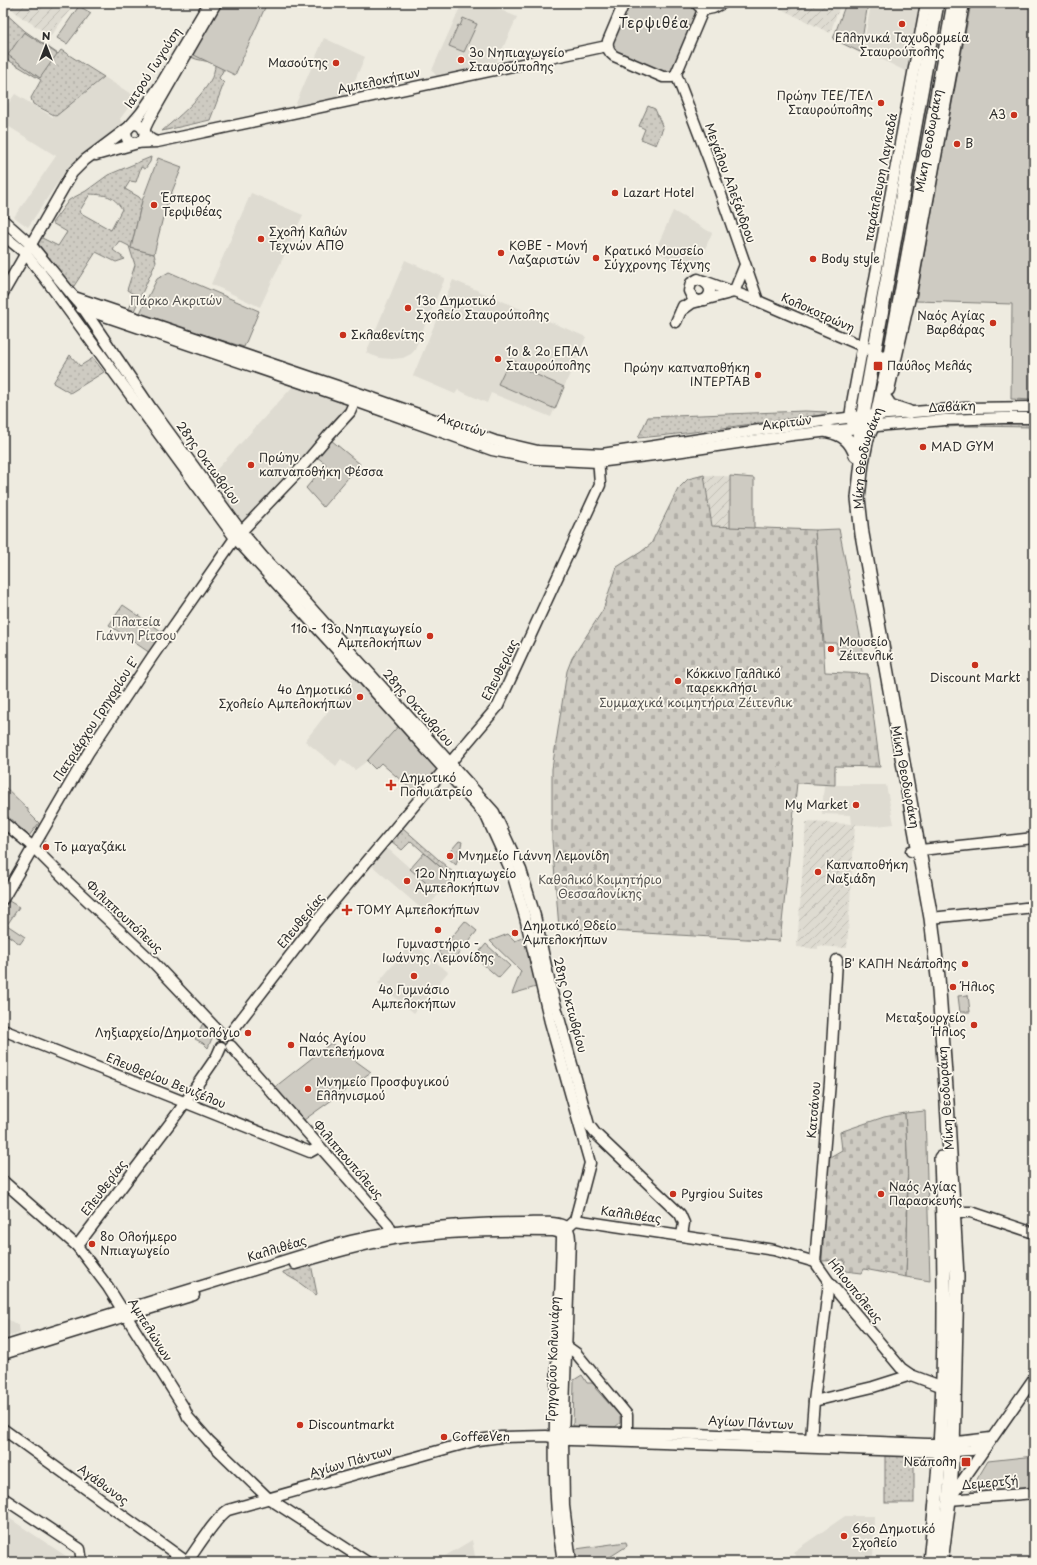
<svg xmlns="http://www.w3.org/2000/svg" width="1037" height="1565" font-family="'Playpen Sans',sans-serif">
<style>
.built{fill:#dedbd1}
.industrial{fill:url(#industrial-furrows)}
.grass{fill:url(#grass-dots);stroke:#7c7b76;fill-rule:evenodd}
.cemetery{fill:url(#cemetery-stones);stroke:#7c7b76}
.park{fill:#cecbc2;stroke:#7c7b76}
.lines{fill:none;stroke-linecap:round;stroke-linejoin:round}
.secondary-casing{stroke:#2b2b2b;stroke-width:13}
.highway-casing{stroke:#2b2b2b;stroke-width:16}
.secondary{stroke:#fbf7ec;stroke-width:10}
.highway{stroke:#fbf7ec;stroke-width:13}
.poi-dot{fill:#c8321e;stroke:#fbf7ec;stroke-width:1.5}
.labels{text-anchor:middle;stroke-width:3.5;stroke-linejoin:round;paint-order:stroke}
.poi-label{font-size:12px;fill:#2b2b2b;stroke:#fbf7ec;text-anchor:start}
.street-label{font-size:12px;fill:#2b2b2b;stroke:#fbf7ec}
.park-label{font-size:12px;fill:#545351;stroke:#fbf7ec}
.quarter-label{font-size:14px;letter-spacing:1px;fill:#2b2b2b;stroke:#fbf7ec}
</style>
<defs>
<pattern id="industrial-furrows" width="10" height="10" patternUnits="userSpaceOnUse"><rect width="10" height="10" fill="#dedbd1"/><path d="M-1 1l2-2M0 10L10 0M9 11l2-2" fill="none" stroke="#bfbcb4"/></pattern>
<pattern id="grass-dots" width="8" height="8" patternUnits="userSpaceOnUse"><rect width="8" height="8" fill="#cecbc2"/><path d="M2 2h.1M6 6h.1" fill="none" stroke="#b1aea7" stroke-width="1.8" stroke-linecap="round"/></pattern>
<pattern id="cemetery-stones" width="16" height="16" patternUnits="userSpaceOnUse"><rect width="16" height="16" fill="#cecbc2"/><path d="M2 7V4a2 2 0 0 1 4 0v3zM10 15v-3a2 2 0 0 1 4 0v3z" fill="#b1aea7"/></pattern>
</defs>
<rect width="100%" height="100%" fill="#eeebe0"/>
<filter id="ink" filterUnits="userSpaceOnUse"><feTurbulence type="fractalNoise" baseFrequency=".025" numOctaves="2"/><feDisplacementMap in="SourceGraphic" scale="8" xChannelSelector="R" yChannelSelector="G"/><feConvolveMatrix kernelMatrix="1 2 1 2 8 2 1 2 1" color-interpolation-filters="sRGB"/></filter>
<g filter="url(#ink)">
<g class="built">
<polygon points="462,3 485,3 517,17 496,63 436,76 432,70"/>
<polygon points="871,3 922,3 909,73 863,50"/>
<polygon points="324,38 365,57 348,96 294,108"/>
<polygon points="104,77 136,97 120,119 123,124 68,167 28,227 14,217 56,156 3,123 3,111 15,94 53,117"/>
<polygon points="251,193 303,215 260,307 211,284"/>
<polygon points="673,211 712,233 697,267 690,264 688,267 655,251"/>
<polygon points="405,260 445,278 414,351 411,354 403,358 392,359 380,358 366,353"/>
<polygon points="453,280 586,337 551,417 491,393 487,403 458,390 455,394 413,376"/>
<polygon points="296,383 353,401 349,411 242,527 207,480"/>
<polygon points="358,673 402,722 367,761 355,770 341,759 336,766 305,741"/>
<polygon points="824,785 886,785 894,824 877,826 852,824 851,815 822,814"/>
<polygon points="386,847 439,894 424,911 370,864"/>
<polygon points="412,942 448,972 414,1013 378,983"/>
<polygon points="3,1316 19,1326 20,1332 3,1338"/>
<polygon points="3,1514 69,1558 69,1562 3,1562"/>
<polygon points="845,1516 874,1516 873,1562 799,1562 793,1552"/>
<polygon points="472,1540 476,1562 435,1562"/>
</g>
<g class="industrial">
<polygon points="5,3 75,3 51,36 20,16"/>
<polygon points="781,3 841,3 830,33 779,8"/>
<polygon points="704,475 754,478 754,528 711,526"/>
<polygon points="806,822 876,825 855,825 847,948 818,946 818,949 797,947"/>
</g>
<g class="grass">
<polygon points="3,11 25,31 58,54 61,50 104,77 56,116 33,104 31,98 41,80 3,57"/>
<path d="M194,52l31,15 -6,11 5,5 -14,37 -48,11c16,-14 54,-44 53,-67 -8,-4 -17,-3 -24,-7z"/>
<polygon points="648,106 655,109 663,128 656,145 641,139 645,129 639,126"/>
<path d="M151,157l-1,5 -5,7 -4,-2 -5,15 -6,-1 -5,8 14,8 3,4 -11,47 23,6 2,8 -22,49 -5,-2 6,-14 -8,-5 8,-25 -6,-19 -10,-5 -6,9 12,9 -9,3 -20,-10 -22,34 -4,-1 -33,-43 3,-5 18,9 9,-14 -15,-9 17,-23 17,-9 22,-16zM90,194c16,1 23,1 32,15l-11,21 -32,-18z"/>
<polygon points="70,355 80,366 93,358 104,372 70,393 53,383"/>
<path d="M805,411l22,1 -6,4c-61,5 -121,17 -183,22l10,-21z"/>
<polygon points="1005,422 1034,422 1034,427 966,426 946,427 945,425"/>
<polygon points="403,828 456,875 453,878 411,841 402,850 391,841"/>
<polygon points="459,841 462,842 456,865 446,856"/>
<polygon points="309,1263 311,1264 317,1294 316,1295 297,1281 283,1273 283,1272"/>
<rect x="885" y="1456" width="29" height="47"/>
</g>
<g class="cemetery">
<polygon points="704,475 712,526 815,530 825,672 868,674 880,767 835,766 835,785 797,783 780,941 559,928 552,840 552,769 567,671 572,658 603,610 617,567 641,552 651,544 678,489 688,479"/>
<path d="M905,1113c4,55 3,109 1,164l-42,-8 -2,4 -17,-2 -1,-11 -22,1 6,-103 14,-8 -2,-18 44,-15z"/>
</g>
<g class="park">
<polygon points="222,3 267,3 235,75 192,54"/>
<polygon points="626,3 696,3 701,7 672,77 612,55 608,41"/>
<polygon points="846,3 868,3 860,52 833,39"/>
<polygon points="971,3 1034,3 1034,400 1011,399 1012,304 916,301 939,172"/>
<polygon points="79,6 91,13 67,44 57,38"/>
<polygon points="463,18 477,24 464,52 449,46 458,25 460,26"/>
<polygon points="24,32 57,54 40,78 8,55"/>
<polygon points="158,158 182,167 165,209 154,254 131,248 142,201"/>
<polygon points="169,272 259,311 244,347 139,315 157,279"/>
<polygon points="510,359 529,368 528,371 564,387 555,409 498,384"/>
<polygon points="331,440 360,464 323,507 306,488 326,464 317,457"/>
<polygon points="730,476 754,478 754,528 730,527"/>
<polygon points="839,529 864,656 837,654 837,643 824,643 815,530"/>
<polygon points="123,605 164,633 150,653 109,625"/>
<polygon points="402,722 443,769 419,796 381,763 375,769 367,761"/>
<polygon points="3,785 28,809 28,812 39,823 29,836 3,812"/>
<polygon points="424,853 453,878 439,894 410,869"/>
<polygon points="9,901 19,907 7,925 25,937 20,944 3,932 3,910"/>
<polygon points="465,921 477,931 451,963 438,953"/>
<polygon points="508,934 515,941 524,937 536,987 512,994 521,971 490,941"/>
<polygon points="486,944 510,966 499,978 475,957"/>
<polygon points="968,995 970,1012 960,1012 958,996"/>
<polygon points="203,1023 212,1038 208,1048 203,1043 195,1039"/>
<polygon points="331,1043 371,1072 304,1120 275,1087"/>
<path d="M925,1111l5,170 -24,-4c2,-55 3,-109 -1,-164z"/>
<polygon points="582,1375 587,1383 593,1383 596,1387 595,1388 620,1416 620,1423 615,1427 573,1426 574,1380"/>
<polygon points="1034,1456 1034,1488 970,1495 973,1486 988,1461"/>
<polygon points="626,1542 627,1546 602,1562 573,1562 569,1550"/>
</g>
<g class="lines">
<defs>
<g id="secondary">
<path d="M624,3l-16,38c-1,6 0,11 6,15l49,21h9l4,-3 27,-64 -7,-7"/>
<polyline points="703,10 713,8 723,3"/>
<polyline points="676,74 710,163 758,301"/>
<path d="M157,142c-3,-1 -7,-3 -9,-5 -5,-7 -6,-15 -17,-12l-5,6 1,8 5,4 25,-1 450,-96"/>
<path d="M96,155l42,-12c7,-4 6,-6 7,-14 1,-4 4,-9 6,-13l65,-113"/>
<polyline points="3,220 30,244 83,308 151,408 241,531 263,557 304,600 494,812 521,870 535,916 551,989 589,1125 595,1133 680,1214 684,1223 682,1235"/>
<polyline points="3,235 25,253 47,281 235,538 358,673 486,816 512,873 525,917 550,1022 590,1163 575,1220 561,1233"/>
<polyline points="704,281 758,301 874,351 880,355 888,365"/>
<polyline points="734,292 745,265"/>
<polyline points="3,293 72,173 85,160 129,127 141,113 161,84 209,3"/>
<polyline points="74,297 358,393 495,441 538,451 602,454 792,425 862,416 965,408 1034,407"/>
<path d="M699,301l-6,-2 -4,-8 2,-8 7,-4c11,4 17,12 7,21"/>
<polyline points="81,308 355,401 492,450 537,459 598,462 662,454 793,435 887,425 945,420 1003,418 1034,418"/>
<polyline points="681,311 692,303 734,292"/>
<polyline points="676,322 683,306"/>
<polyline points="882,394 889,390 911,293 964,3"/>
<polyline points="852,422 850,418 852,403 926,3"/>
<polyline points="3,822 33,847 69,883 153,962 222,1035"/>
<polyline points="911,851 1034,838"/>
<polyline points="3,899 88,753 152,657 235,538 296,474 329,435 350,412 357,396"/>
<polyline points="931,918 1034,907"/>
<polyline points="3,1030 310,1152 319,1147"/>
<polyline points="229,1035 316,922 498,706 600,485 598,456"/>
<polyline points="231,1046 388,1224 394,1237"/>
<polyline points="3,1181 77,1246 108,1287 184,1408 188,1417 209,1441 268,1498 367,1562"/>
<polyline points="947,1212 971,1212 1034,1233"/>
<polyline points="575,1220 774,1250 815,1262 829,1282 901,1368 911,1375 943,1387"/>
<path d="M561,1233l1,5c-1,43 -3,85 -5,127 -3,66 -5,132 6,197"/>
<polyline points="77,1246 177,1114 217,1056 221,1047"/>
<polyline points="815,1262 830,1082 837,960"/>
<path d="M295,1264c36,-11 74,-22 111,-27 48,-6 98,-7 147,-6l8,2"/>
<polyline points="562,1343 576,1353 627,1415 627,1439"/>
<path d="M3,1347l329,-101c63,-18 127,-23 193,-23 11,0 29,-2 39,3 5,3 6,8 6,13l-7,200 1,67 7,56"/>
<polyline points="3,1354 194,1295"/>
<polyline points="814,1401 873,1387 911,1375"/>
<polyline points="3,1429 187,1562"/>
<polyline points="558,1432 696,1434 927,1444 940,1444 991,1438"/>
<polyline points="811,1439 814,1401 829,1282"/>
<polyline points="3,1498 80,1549 82,1562"/>
<polyline points="949,1500 1034,1378"/>
<polyline points="949,1500 1034,1493"/>
<path d="M187,1562c9,-12 29,-45 41,-52l224,-63 26,-7 23,-3 45,-1 25,4 368,12 32,-2 14,-3"/>
</g>
<g id="highway">
<polyline points="882,394 890,406 908,412"/>
<path d="M828,431c15,3 23,9 28,24"/>
<polyline points="857,448 937,3"/>
<path d="M930,1562c3,-33 7,-66 9,-100 7,-101 6,-203 2,-304"/>
<path id="s1" d="M941,1562l8,-62 4,-49 4,-174 -10,-175 -9,-125 -7,-59 -69,-384 -4,-36 4,-36 5,-24 10,-23 11,-50 66,-362"/>
</g>
</defs>
<use href="#secondary" class="secondary-casing"/>
<use href="#highway" class="highway-casing"/>
<use href="#secondary" class="secondary"/>
<use href="#highway" class="highway"/>
</g>
</g>
<g class="poi-dot">
<circle cx="902" cy="24" r="4"/>
<circle cx="461" cy="60" r="4"/>
<circle cx="336" cy="63" r="4"/>
<circle cx="881" cy="103" r="4"/>
<circle cx="1014" cy="115" r="4"/>
<circle cx="957" cy="144" r="4"/>
<circle cx="615" cy="193" r="4"/>
<circle cx="154" cy="205" r="4"/>
<circle cx="261" cy="239" r="4"/>
<circle cx="501" cy="253" r="4"/>
<circle cx="596" cy="258" r="4"/>
<circle cx="813" cy="259" r="4"/>
<circle cx="408" cy="308" r="4"/>
<circle cx="993" cy="323" r="4"/>
<circle cx="343" cy="335" r="4"/>
<circle cx="498" cy="359" r="4"/>
<rect x="873" y="361" width="10" height="10" rx="2"/>
<circle cx="758" cy="375" r="4"/>
<circle cx="923" cy="447" r="4"/>
<circle cx="251" cy="465" r="4"/>
<circle cx="430" cy="636" r="4"/>
<circle cx="831" cy="649" r="4"/>
<circle cx="975" cy="665" r="4"/>
<circle cx="678" cy="681" r="4"/>
<circle cx="360" cy="697" r="4"/>
<path d="M389 779h4v4h4v4h-4v4h-4v-4h-4v-4h4z"/>
<circle cx="856" cy="805" r="4"/>
<circle cx="46" cy="847" r="4"/>
<circle cx="450" cy="856" r="4"/>
<circle cx="818" cy="872" r="4"/>
<circle cx="407" cy="881" r="4"/>
<path d="M345 904h4v4h4v4h-4v4h-4v-4h-4v-4h4z"/>
<circle cx="438" cy="930" r="4"/>
<circle cx="515" cy="933" r="4"/>
<circle cx="965" cy="964" r="4"/>
<circle cx="414" cy="976" r="4"/>
<circle cx="953" cy="987" r="4"/>
<circle cx="974" cy="1025" r="4"/>
<circle cx="248" cy="1033" r="4"/>
<circle cx="291" cy="1045" r="4"/>
<circle cx="308" cy="1089" r="4"/>
<circle cx="673" cy="1194" r="4"/>
<circle cx="881" cy="1194" r="4"/>
<circle cx="92" cy="1244" r="4"/>
<circle cx="300" cy="1425" r="4"/>
<circle cx="444" cy="1437" r="4"/>
<rect x="961" y="1457" width="10" height="10" rx="2"/>
<circle cx="844" cy="1536" r="4"/>
</g>
<g class="labels">
<g class="poi-label">
<text x="902" y="42" text-anchor="middle">Ελληνικά Ταχυδρομεία<tspan x="902" dy="14">Σταυρούπολης</tspan></text>
<text x="469" y="57">3ο Νηπιαγωγείο<tspan x="469" dy="14">Σταυρούπολης</tspan></text>
<text x="328" y="67" text-anchor="end">Μασούτης</text>
<text x="873" y="100" text-anchor="end">Πρώην ΤΕΕ/ΤΕΛ<tspan x="873" dy="14">Σταυρούπολης</tspan></text>
<text x="1006" y="119" text-anchor="end">Α3</text>
<text x="965" y="148">Β</text>
<text x="623" y="197">Lazart Hotel</text>
<text x="162" y="202">Έσπερος<tspan x="162" dy="14">Τερψιθέας</tspan></text>
<text x="269" y="236">Σχολή Καλών<tspan x="269" dy="14">Τεχνών ΑΠΘ</tspan></text>
<text x="509" y="250">ΚΘΒΕ - Μονή<tspan x="509" dy="14">Λαζαριστών</tspan></text>
<text x="604" y="255">Κρατικό Μουσείο<tspan x="604" dy="14">Σύγχρονης Τέχνης</tspan></text>
<text x="821" y="263">Body style</text>
<text x="416" y="305">13ο Δημοτικό<tspan x="416" dy="14">Σχολείο Σταυρούπολης</tspan></text>
<text x="985" y="320" text-anchor="end">Ναός Αγίας<tspan x="985" dy="14">Βαρβάρας</tspan></text>
<text x="351" y="339">Σκλαβενίτης</text>
<text x="506" y="356">1ο &amp; 2ο ΕΠΑΛ<tspan x="506" dy="14">Σταυρούπολης</tspan></text>
<text x="887" y="370">Παύλος Μελάς</text>
<text x="750" y="372" text-anchor="end">Πρώην καπναποθήκη<tspan x="750" dy="14">ΙΝΤΕΡΤΑΒ</tspan></text>
<text x="931" y="451">MAD GYM</text>
<text x="259" y="462">Πρώην<tspan x="259" dy="14">καπναποθήκη Φέσσα</tspan></text>
<text x="422" y="633" text-anchor="end">11ο - 13ο Νηπιαγωγείο<tspan x="422" dy="14">Αμπελοκήπων</tspan></text>
<text x="839" y="646">Μουσείο<tspan x="839" dy="14">Ζέιτενλικ</tspan></text>
<text x="686" y="678">Κόκκινο Γαλλικό<tspan x="686" dy="14">παρεκκλήσι</tspan></text>
<text x="975" y="682" text-anchor="middle">Discount Markt</text>
<text x="352" y="694" text-anchor="end">4ο Δημοτικό<tspan x="352" dy="14">Σχολείο Αμπελοκήπων</tspan></text>
<text x="400" y="782">Δημοτικό<tspan x="400" dy="14">Πολυιατρείο</tspan></text>
<text x="848" y="809" text-anchor="end">My Market</text>
<text x="54" y="851">Το μαγαζάκι</text>
<text x="458" y="860">Μνημείο Γιάννη Λεμονίδη</text>
<text x="826" y="869">Καπναποθήκη<tspan x="826" dy="14">Ναξιάδη</tspan></text>
<text x="415" y="878">12o Νηπιαγωγείο<tspan x="415" dy="14">Αμπελοκήπων</tspan></text>
<text x="356" y="914">ΤΟΜΥ Αμπελοκήπων</text>
<text x="523" y="930">Δημοτικό Ωδείο<tspan x="523" dy="14">Αμπελοκήπων</tspan></text>
<text x="438" y="948" text-anchor="middle">Γυμναστήριο -<tspan x="438" dy="14">Ιωάννης Λεμονίδης</tspan></text>
<text x="957" y="968" text-anchor="end">Β' ΚΑΠΗ Νεάπολης</text>
<text x="961" y="991">Ήλιος</text>
<text x="414" y="994" text-anchor="middle">4ο Γυμνάσιο<tspan x="414" dy="14">Αμπελοκήπων</tspan></text>
<text x="966" y="1022" text-anchor="end">Μεταξουργείο<tspan x="966" dy="14">Ήλιος</tspan></text>
<text x="240" y="1037" text-anchor="end">Ληξιαρχείο/Δημοτολόγιο</text>
<text x="299" y="1042">Ναός Αγίου<tspan x="299" dy="14">Παντελεήμονα</tspan></text>
<text x="316" y="1086">Μνημείο Προσφυγικού<tspan x="316" dy="14">Ελληνισμού</tspan></text>
<text x="889" y="1191">Ναός Αγίας<tspan x="889" dy="14">Παρασκευής</tspan></text>
<text x="681" y="1198">Pyrgiou Suites</text>
<text x="100" y="1241">8o Ολοήμερο<tspan x="100" dy="14">Νπιαγωγείο</tspan></text>
<text x="308" y="1429">Discountmarkt</text>
<text x="452" y="1441">CoffeeVen</text>
<text x="957" y="1466" text-anchor="end">Νεάπολη</text>
<text x="852" y="1533">66ο Δημοτικό<tspan x="852" dy="14">Σχολείο</tspan></text>
</g>
<g class="street-label">
<text transform="translate(153 68) rotate(-57)" y="4">Ιατρού Γωγούση</text>
<text transform="translate(379 81) rotate(-12)" y="4">Αμπελοκήπων</text>
<text dy="4" stroke="none"><textPath href="#s1" startOffset="1437">Μίκη Θεοδωράκη</textPath></text>
<text transform="translate(881 177) rotate(-79)" y="4">παράπλευρη Λαγκαδά</text>
<text transform="translate(730 183) rotate(70)" y="4">Μεγάλου Αλεξάνδρου</text>
<text transform="translate(818 313) rotate(24)" y="4">Κολοκοτρώνη</text>
<text transform="translate(952 407) rotate(-3)" y="4">Δαβάκη</text>
<text transform="translate(787 423) rotate(-7)" y="4">Ακριτών</text>
<text transform="translate(462 425) rotate(19)" y="4">Ακριτών</text>
<text dy="4" stroke="none"><textPath href="#s1" startOffset="1113">Μίκη Θεοδωράκη</textPath></text>
<text transform="translate(208 463) rotate(54)" y="4">28ης Οκτωβρίου</text>
<text transform="translate(500 670) rotate(-64)" y="4">Ελευθερίας</text>
<text transform="translate(418 708) rotate(48)" y="4">28ης Οκτωβρίου</text>
<text transform="translate(96 719) rotate(-57)" y="4">Πατριάρχου Γρηγορίου Ε'</text>
<text transform="translate(905 777) rotate(79)" y="4">Μίκη Θεοδωράκη</text>
<text transform="translate(124 917) rotate(43)" y="4">Φιλιππουπόλεως</text>
<text transform="translate(301 921) rotate(-51)" y="4">Ελευθερίας</text>
<text transform="translate(570 1005) rotate(75)" y="4">28ης Οκτωβρίου</text>
<text transform="translate(166 1081) rotate(22)" y="4">Ελευθερίου Βενιζέλου</text>
<text transform="translate(946 1098) rotate(-94)" y="4">Μίκη Θεοδωράκη</text>
<text transform="translate(814 1110) rotate(-85)" y="4">Κατσάνου</text>
<text transform="translate(348 1160) rotate(49)" y="4">Φιλιππουπόλεως</text>
<text transform="translate(104 1188) rotate(-53)" y="4">Ελευθερίας</text>
<text transform="translate(631 1215) rotate(8)" y="4">Καλλιθέας</text>
<text transform="translate(277 1249) rotate(-17)" y="4">Καλλιθέας</text>
<text transform="translate(855 1291) rotate(51)" y="4">Ηλιουπόλεως</text>
<text transform="translate(150 1330) rotate(58)" y="4">Αμπελώνων</text>
<text transform="translate(553 1359) rotate(-88)" y="4">Γρηγορίου Κολωνιάρη</text>
<text transform="translate(751 1423) rotate(3)" y="4">Αγίων Πάντων</text>
<text transform="translate(351 1462) rotate(-16)" y="4">Αγίων Πάντων</text>
<text transform="translate(990 1483) rotate(-5)" y="4">Δεμερτζή</text>
<text transform="translate(103 1485) rotate(36)" y="4">Αγάθωνος</text>
</g>
<g class="park-label">
<text x="176" y="305">Πάρκο Ακριτών</text>
<text x="136" y="626">Πλατεία<tspan x="136" dy="14">Γιάννη Ρίτσου</tspan></text>
<text x="696" y="707">Συμμαχικά κοιμητήρια Ζέιτενλικ</text>
<text x="600" y="884">Καθολικό Κοιμητήριο<tspan x="600" dy="14">Θεσσαλονίκης</tspan></text>
</g>
<g class="quarter-label">
<text x="654" y="28">Τερψιθέα</text>
</g>
</g>
<rect width="1037" height="1565" fill="none" stroke="#fbf7ec" stroke-width="16"/>
<rect x="8" y="8" width="1021" height="1549" fill="none" stroke="#2b2b2b" stroke-width="1.5" filter="url(#ink)"/>
<g transform="translate(46 46)" stroke="#fbf7ec" stroke-width="3" paint-order="stroke">
<path d="M0-3L7 15L0 10L-7 15Z" fill="#2b2b2b"/>
<text y="-6" font-size="11" font-weight="bold" text-anchor="middle" fill="#2b2b2b">N</text>
</g>
</svg>
